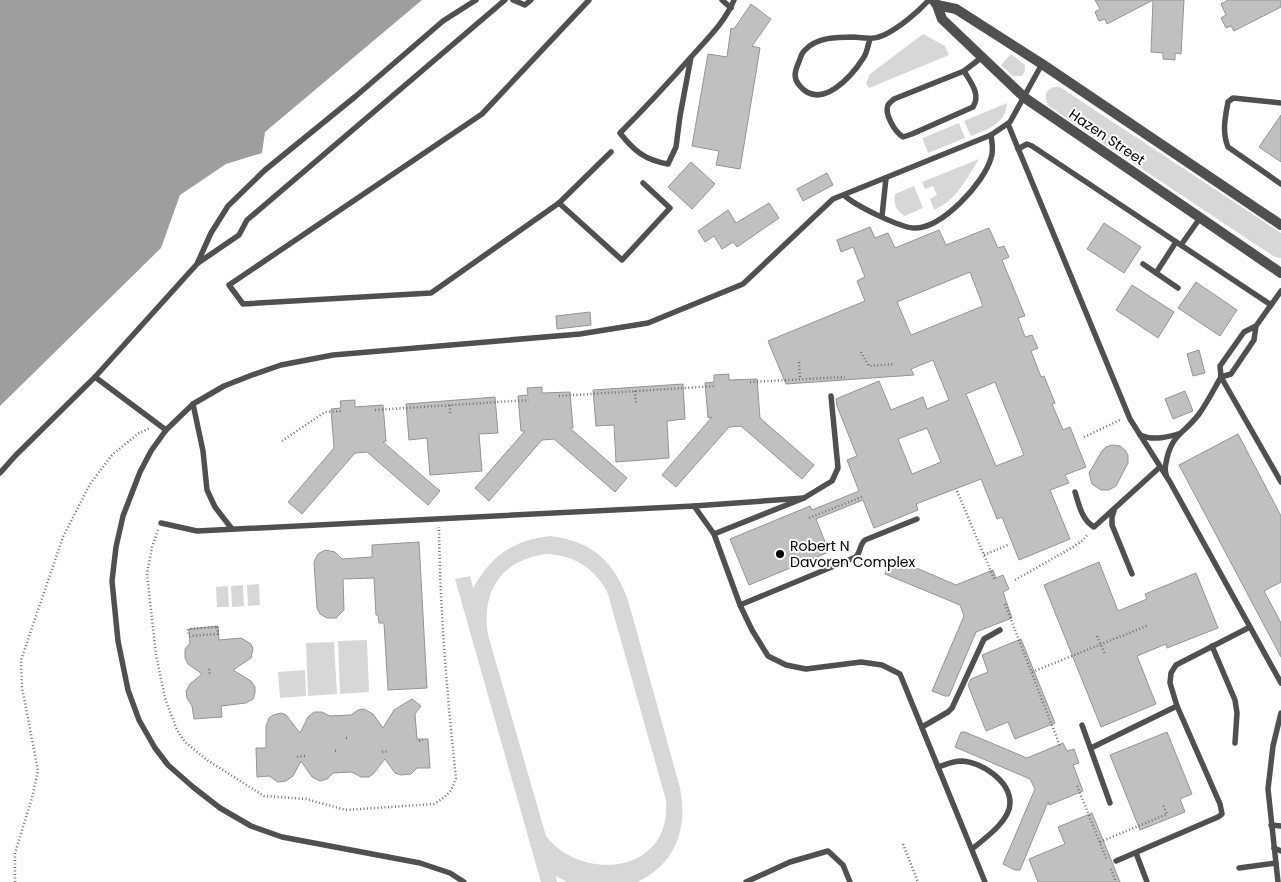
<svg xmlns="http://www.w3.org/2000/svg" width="1281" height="882" font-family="Poppins,sans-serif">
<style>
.green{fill:#d7d7d7;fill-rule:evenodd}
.water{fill:#9e9e9e}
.building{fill:#c0c0c0;stroke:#949494;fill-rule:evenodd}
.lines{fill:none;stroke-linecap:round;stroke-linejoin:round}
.path{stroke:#727272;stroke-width:2.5;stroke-dasharray:1 2.5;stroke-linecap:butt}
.service{stroke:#505050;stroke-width:5.5}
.minor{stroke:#505050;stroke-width:10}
.poi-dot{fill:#000;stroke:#fff;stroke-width:2}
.labels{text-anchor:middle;stroke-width:4;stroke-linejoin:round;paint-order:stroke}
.street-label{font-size:14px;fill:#000;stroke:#fff}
.poi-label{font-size:14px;fill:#000;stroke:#fff;text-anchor:start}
</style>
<rect width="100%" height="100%" fill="#fff"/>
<g class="green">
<polygon points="923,34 945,46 949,55 869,88 866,83 870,74"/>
<polygon points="1011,54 1025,65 1025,71 1022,76 1013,76 1001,65"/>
<path d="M1054,87h6l221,146v25l-6,-1 -11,-7 -179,-119 -36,-25c-6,-8 -4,-16 5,-19z"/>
<path d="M1007,103c-1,21 -19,26 -36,33l-7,-15z"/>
<polygon points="959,123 965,138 928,153 923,140 923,138"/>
<path d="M979,159c-13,20 -22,41 -45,51l-4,-11 7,-4 -4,-9 -8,3 -3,-7z"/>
<path d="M914,186l9,22 -18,8c-9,-5 -12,-12 -10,-22z"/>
<path d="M550,536c42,5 64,25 78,64l52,188c8,40 -4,76 -43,94h-70l-11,-6 1,6h-16l-86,-303 15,-3 3,12c19,-33 39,-47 77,-52zM546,554c27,1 47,13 61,37l59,209c6,75 -85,82 -120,36l-58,-201c-7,-44 13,-75 58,-81z"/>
<polygon points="259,584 260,605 248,606 247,585"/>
<polygon points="243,585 244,606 232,607 231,586"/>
<polygon points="228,586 229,607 217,607 216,587"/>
<polygon points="367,640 369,692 340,694 338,641"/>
<polygon points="334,642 337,694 308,696 306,643"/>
<polygon points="305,670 306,696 280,698 278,672"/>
</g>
<polygon class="water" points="0,0 422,0 265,132 262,153 226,164 180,195 161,248 0,406"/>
<g class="building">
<polygon points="1095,0 1184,0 1181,54 1175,53 1175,60 1163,59 1163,53 1151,52 1153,0 1107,24 1105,19 1099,21 1095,12 1100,9"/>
<polygon points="1228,0 1281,0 1281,7 1234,31 1231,26 1226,28 1221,18 1226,15 1221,4"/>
<polygon points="751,4 771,19 752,46 760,48 740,169 716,165 719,151 692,146 708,54 727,57 731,28 734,29"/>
<polygon points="1281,115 1281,162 1259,147"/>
<polygon points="691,162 715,184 692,209 668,187"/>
<polygon points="827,173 833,185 803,201 797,189"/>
<polygon points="769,203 779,218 737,247 733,242 722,249 714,236 705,242 698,231 728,210 736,223"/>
<polygon points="1104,223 1141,247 1124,273 1087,249"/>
<path d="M870,227l5,11 13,-5 7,15 44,-18 7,15 43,-17 9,20 6,-2 5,11 -7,3 23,56 -7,2 7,19 7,-2 6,13 -7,3 10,26 3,-1 11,27 -3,1 11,26 7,-3 16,40 -21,8 4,8 -19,7 20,49 -51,21 -17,-43 -5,2 -16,-40 -65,25 2,6 -44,18 -11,-28 -47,19 13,33 -80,33 -19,-46 80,-33 2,4 47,-19 -12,-31 10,-4 -20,-50 -1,-7 43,-18 12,29 32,-13 4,12 22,-9 -16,-40 -22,9 3,6 -128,9 -18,-43 97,-40 -8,-20 8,-4 -12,-30 -12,5 -4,-12zM970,272l13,34 -72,29 -14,-33zM995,382l29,73 -28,11 -30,-72zM927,428l14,34 -29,12 -14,-35z"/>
<polygon points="1196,282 1237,310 1220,336 1178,308"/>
<polygon points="1132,285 1174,312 1158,338 1116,310"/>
<polygon points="590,312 591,325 557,329 556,316"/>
<polygon points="1199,350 1205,373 1193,376 1187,354"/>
<polygon points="729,374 729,380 757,379 760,418 814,465 802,479 741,426 729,427 676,487 662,475 712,417 708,418 705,383 714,382 714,375"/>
<polygon points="683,384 685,419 667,421 669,458 616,462 614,425 596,426 593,390"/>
<polygon points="542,387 542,393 570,392 573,428 570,428 627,478 615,492 554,439 542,440 489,501 475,488 525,431 521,431 518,396 528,395 527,388"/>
<polygon points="1185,391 1193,411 1173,419 1165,399"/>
<polygon points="495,397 498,433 479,434 482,471 430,475 427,438 409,440 406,404"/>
<polygon points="355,400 355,407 383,405 386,441 383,442 440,491 428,505 367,452 355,453 302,514 288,502 334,448 331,409 341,408 340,401"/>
<polygon points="1238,434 1281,516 1281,582 1264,591 1281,623 1281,657 1179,465"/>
<polygon points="1112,445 1120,446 1125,450 1128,455 1128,463 1116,486 1109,490 1101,490 1092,484 1089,473 1102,451 1106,447"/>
<polygon points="419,542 427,688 388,690 384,623 379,623 378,615 376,615 374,578 343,579 344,610 336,618 327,618 320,614 317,608 314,562 318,554 325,550 335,552 342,559 372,557 372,545"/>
<polygon points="891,557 956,585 993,570 996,578 1003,575 1009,589 1003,592 1012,618 976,632 949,696 945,696 932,691 964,616 960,605 885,574"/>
<polygon points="1099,562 1118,611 1147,599 1145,594 1196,573 1218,628 1167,648 1166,644 1137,656 1156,704 1101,727 1044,585"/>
<polygon points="218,626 219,640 241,638 251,644 253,649 251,658 233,670 251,681 255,687 255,693 253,699 246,703 221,706 222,717 194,719 192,706 187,698 186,691 190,684 202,674 188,664 185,658 185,649 190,643 189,629"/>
<polygon points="1021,639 1055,723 1015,739 1008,722 986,731 968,685 971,679 988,672 982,655"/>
<polygon points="412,699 421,706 415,714 417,739 428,739 430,768 417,768 411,774 401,775 395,773 385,759 373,774 369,777 361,777 352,772 333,773 327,779 320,781 312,777 301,761 293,776 286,781 278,782 269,776 257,777 256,748 266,748 266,726 269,718 273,715 281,713 286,715 300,733 308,717 314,712 322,712 330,716 351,715 358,710 364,709 373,714 383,728 394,710"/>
<polygon points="961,732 965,732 1027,758 1063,743 1067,751 1074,749 1079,763 1073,765 1083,791 1049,805 1048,802 1020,870 1015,870 1003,864 1035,789 1030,779 955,747"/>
<polygon points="1167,732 1192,794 1180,799 1185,812 1140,830 1110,755"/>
<polygon points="1092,813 1120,882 1038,882 1029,859 1065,844 1058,827"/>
</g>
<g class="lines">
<g class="path">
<polyline points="861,352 869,366 893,364"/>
<polyline points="799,362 800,379"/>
<polyline points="750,382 845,377"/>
<polyline points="635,391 636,405"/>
<polyline points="559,396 716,386"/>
<polyline points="450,405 450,414"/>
<polyline points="375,410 529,400"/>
<polyline points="1084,437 1120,420"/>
<polyline points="282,441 325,412 343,411"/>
<polyline points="957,491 995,581"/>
<polyline points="809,518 864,496"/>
<path d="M158,530l-6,17 -5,27 9,81 9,43 12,32 8,12 22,18 57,36 42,3 40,11 88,-6c12,-7 18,-12 22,-26 -9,-83 -16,-167 -17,-251"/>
<polyline points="984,555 1008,545"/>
<polyline points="1015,580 1073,547 1083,540 1088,534"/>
<polyline points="1005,604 1060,746"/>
<polygon points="217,627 218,634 189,636 188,629"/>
<polyline points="1097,636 1105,654"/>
<polyline points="209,669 210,676"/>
<polyline points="1032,672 1149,625"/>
<polyline points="346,738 348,738"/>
<polyline points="419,741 423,740"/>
<polyline points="335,751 338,751"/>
<polyline points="382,752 389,751"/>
<polyline points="297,757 305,756"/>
<polyline points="1077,786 1107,860"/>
<polyline points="1100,842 1167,814 1163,805"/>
<polyline points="903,844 918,882"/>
<polyline points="1111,869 1116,882"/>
<polyline points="15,882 15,853 32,798 38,771 22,687 21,660 63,537 90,484 112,455 139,433 150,428"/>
</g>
<g class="service">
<polyline points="513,0 525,5 531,0"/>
<polyline points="589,0 482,114 229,285 243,304 431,293 559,203 611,152"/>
<polyline points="722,0 731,8"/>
<path d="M870,39c-2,6 -3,13 -6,18 -12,19 -43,55 -65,28 -6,-7 -4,-14 -1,-21 2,-4 3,-11 7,-14 12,-13 32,-13 49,-13 11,1 20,3 30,-2 15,-7 34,-23 45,-35"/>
<path d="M691,57l-11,59 -4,31 -8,17c-23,-4 -34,-13 -48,-31 25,-25 49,-51 72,-77 15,-17 33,-34 42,-56"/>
<path d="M964,71c7,12 17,23 9,36l-61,27 -9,3c-8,-5 -19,-23 -15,-32 1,-2 4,-4 6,-6l70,-28 17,-13"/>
<path d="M1281,103l-48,-5 -5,4c-3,16 -6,30 0,45l53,37"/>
<polyline points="1008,124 1130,419 1170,482 1281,683"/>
<polyline points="1018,149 1027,144 1032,146 1271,305"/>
<path d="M844,195c10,10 58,34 72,33 27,-1 68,-45 75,-70 3,-8 1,-15 0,-23"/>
<polyline points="559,203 622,260 670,208 643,183"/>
<polyline points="882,216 886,178"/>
<polyline points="1181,245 1200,218"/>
<polyline points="198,263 239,235 247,220 505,0"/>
<polyline points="1143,264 1178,288"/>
<polyline points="1156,273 1176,242"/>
<polyline points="1256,326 1254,340 1231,374 1221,377 1220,366 1244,332 1256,326 1281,291"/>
<polyline points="95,377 166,430"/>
<polyline points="1221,377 1281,482"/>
<polyline points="193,404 203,451 207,490 215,507 232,529"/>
<path d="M1140,435c13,6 26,2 39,-1"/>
<polyline points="0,473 16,455 95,377 197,264 211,233 228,206 265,170 356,96 443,21 476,0"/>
<path d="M1166,474c-2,-6 0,-10 1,-16 6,-25 18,-25 32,-44 8,-11 15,-25 22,-37"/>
<path d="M1075,492c4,13 7,28 19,35l66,-60"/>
<polyline points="804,498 832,481 838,468 831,396"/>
<polyline points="694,506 804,498 714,534"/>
<polyline points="1114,511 1112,517 1112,525 1132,574"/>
<polyline points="161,523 197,531 694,506 714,534 740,605 752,630 768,656 786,665 806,669 861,662 882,665 900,674 985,882"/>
<path d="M740,605l116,-48c5,-5 3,-12 9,-17l52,-21"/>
<polyline points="1212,646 1235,700 1237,713 1235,743"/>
<polyline points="1082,725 1110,803"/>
<polyline points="922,727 948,712 952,708 984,639 1000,630"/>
<polyline points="1091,748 1177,706"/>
<path d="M938,767c7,-2 15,-6 23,-6 20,1 49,19 49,42 0,18 -26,36 -38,46"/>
<polyline points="1271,825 1281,826"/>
<polyline points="1274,848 1281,851"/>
<polyline points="1136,853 1147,882"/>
<polyline points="1116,861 1218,817 1222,814 1220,804 1177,706 1170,683 1171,673 1176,665 1250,627"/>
<polyline points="1239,868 1276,863"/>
<polyline points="464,882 450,873 420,863 282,837 251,826 220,808 193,787 168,765 155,748 139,720 128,690 118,641 112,581 116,547 123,516 140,472 151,451 166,430 193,404 224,386 252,375 281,365 333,355 580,334 648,323 743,284 833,199 991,135 1010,122 1042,64"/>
<polyline points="746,882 790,862 828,851 843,865 850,882"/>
<polyline points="1278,882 1268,789 1273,746 1281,713"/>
</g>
<g class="minor">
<polyline points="933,0 937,5 942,19 1025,98 1281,273"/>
<polyline points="937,5 956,9 1042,64 1281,225"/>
</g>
</g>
<circle class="poi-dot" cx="780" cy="554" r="5"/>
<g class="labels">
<g class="street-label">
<text transform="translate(1107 137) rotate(34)" y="5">Hazen Street</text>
</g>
<g class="poi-label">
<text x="790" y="551">Robert N<tspan x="790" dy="16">Davoren Complex</tspan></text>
</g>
</g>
</svg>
